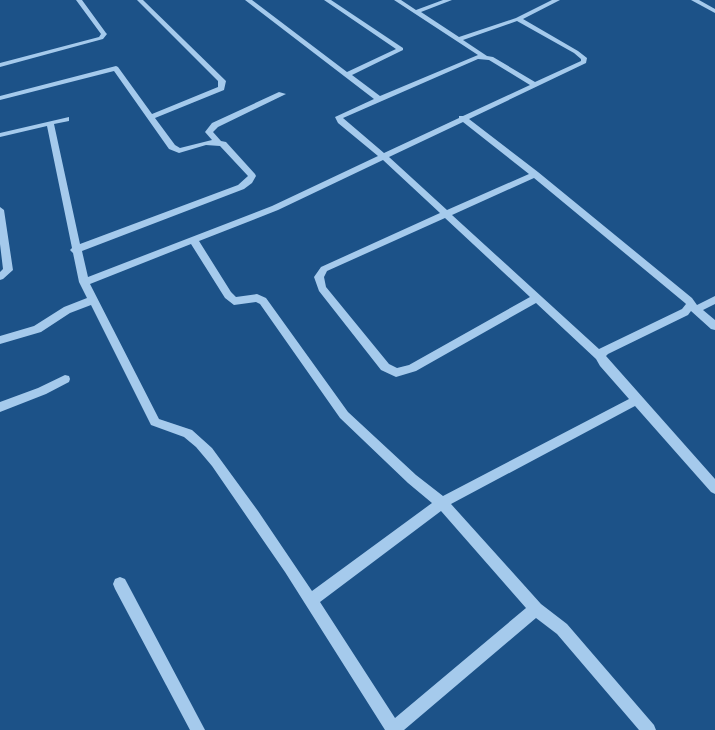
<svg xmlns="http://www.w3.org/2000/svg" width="715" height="730" font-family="'DM Sans',sans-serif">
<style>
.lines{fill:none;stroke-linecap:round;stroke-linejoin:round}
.minor{fill:#a5caec;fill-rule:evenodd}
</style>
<rect width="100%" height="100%" fill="#1c5288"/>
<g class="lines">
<g class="minor">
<polygon points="76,0 82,0 106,33 107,34 103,39 0,67 0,63 99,37 101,34"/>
<path d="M137,0h6l83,81 -2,9 -69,28 20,27 5,3 32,-8 -7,-8 7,-9 67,-31 7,2 -68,33 -5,5 8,9 5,1 29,32 1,2 -4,7 -8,6 -162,62 6,26 184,-71 106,-50 -40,-33 -3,-6 39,-18 -129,-99h7l95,72 49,-23 -72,-49h7l72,48v2l-51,25 28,21 98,-41 -84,-55h7l15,10 27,-10h9l-31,12 38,25 57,-19 36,-18h8l-37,19 55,32 9,7 -1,5 -117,56 69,53 154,126 5,7 18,-9v8l-12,6 12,10v10l-4,-1 -20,-18 -3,4 -80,39 -2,2 109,123v15l-4,-2 -76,-86 -184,98 90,100 26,20 87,101 2,5h-17l-82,-96 -21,-16 -132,112h-19l-100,-158 -73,-106 -16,-19 -12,-10 -33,-12 -60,-120 -21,8 -29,19 -41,12v-8l34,-10 30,-19 23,-9 -8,-16 -6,-29 -3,-3 2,-2 -25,-122 -47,11v-4l69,-16v4l-15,3 26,120 158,-59 10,-9 -28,-30 -14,-1 -27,8 -10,-4 -55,-78 -114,29v-4l116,-30 2,1 34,47 66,-27v-6zM517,21l57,32 7,6v2l-46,21 -42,-25 -6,-1 -24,-16zM478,59l11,1 41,25 -67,31h-4v2l-75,35 -41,-35zM463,122l66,52 -82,36 -58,-53zM383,160l57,53 -119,54 -7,10 5,14 62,79 15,7 20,-6 120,-68 60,56 4,7 29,33 -186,97 -27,-21 -68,-63 -82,-114 -9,-4 -21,3 -5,-5 -32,-51 79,-31zM534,178l151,125 1,1 -4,5 -83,40 -147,-134zM445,218l85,79 -121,68 -12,3 -8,-4 -63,-77 -2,-10 3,-6zM191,244l34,54 9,7 22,-3 4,2 80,114 68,65 24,20 -120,88 -54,-80 -46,-63 -20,-18 -33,-11 -69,-135zM441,511l85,97 -131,110 -75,-116z"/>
<polygon points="691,0 699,0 715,9 715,13"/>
<polygon points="0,207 4,210 13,270 3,279 0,280 0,272 3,269 0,244"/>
<polygon points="65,375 69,376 70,379 69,382 46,394 0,412 0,402 38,388"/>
<polygon points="120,577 125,579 205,730 190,730 115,589 113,584 115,579"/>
</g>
</g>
</svg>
